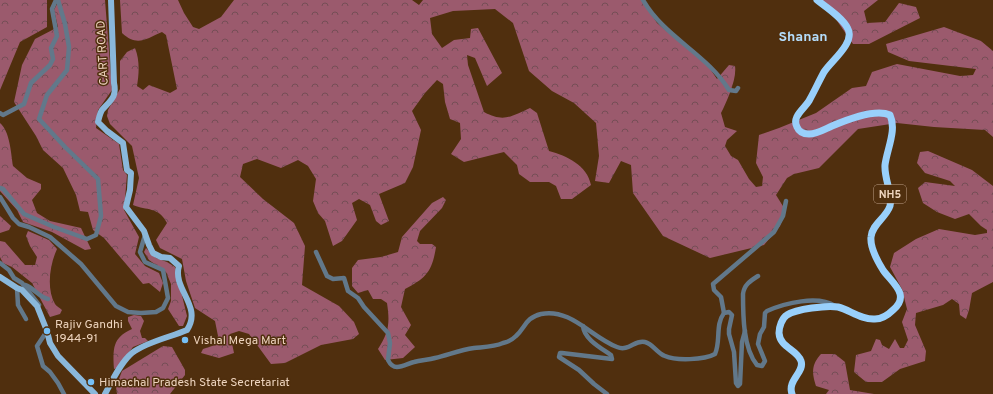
<svg xmlns="http://www.w3.org/2000/svg" width="993" height="394" font-family="Overpass,sans-serif">
<style>
.forest{fill:url(#forest-crowns)}
.lines{fill:none;stroke-linecap:round;stroke-linejoin:round}
.minor{stroke:#62788a;stroke-width:4.5}
.major{stroke:#8ab8db;stroke-width:6}
.highway{stroke:#99d0fb;stroke-width:7}
.poi-dot{fill:#76c0f6;stroke:#502f0e;stroke-width:1.5}
.labels{text-anchor:middle;stroke-width:3;stroke-linejoin:round;paint-order:stroke}
.shield{fill:#502f0e;stroke:#bfa289;stroke-width:1}
.shield-label{font-size:11px;font-weight:bold;fill:#eed4be}
.street-label{font-size:12px;fill:#eed4be;stroke:#502f0e}
.poi-label{font-size:12px;fill:#eed4be;stroke:#502f0e;text-anchor:start}
.quarter-label{font-size:14px;font-weight:bold;fill:#b4dcfa;stroke:#502f0e}
</style>
<defs>
<pattern id="forest-crowns" width="20" height="18" patternUnits="userSpaceOnUse"><rect width="20" height="18" fill="#9b5a6d"/><path d="M2 6a3 3 0 1 1 6 0M12 15a3 3 0 1 1 6 0" fill="none" stroke="#754e56"/></pattern>
</defs>
<rect width="100%" height="100%" fill="#502f0e"/>
<g class="forest">
<polygon points="0,0 47,0 47,27 20,42 0,90"/>
<polygon points="59,0 105,0 112,90 98,110 96,128 119,144 123,170 127,175 124,210 139,237 135,254 145,266 159,273 163,283 160,292 149,283 143,284 104,238 93,230 88,212 80,211 76,195 63,168 43,150 36,136 14,102 22,65 35,39 58,27 54,10"/>
<path d="M120,0h58l6,13 9,14 6,2 22,-12 13,-17h178l7,5 4,-5h219l15,23 51,43 9,13 12,-14 6,1c2,13 -8,35 -14,47l4,14 12,4 -10,9 -2,6 6,10 7,4 11,19 7,8 6,-1 1,-9 -7,-14 3,-28 20,-7 37,-15 36,-25 14,-2 6,-14 25,-8 63,12 13,-1 3,-6 -67,-8 -21,-9 -2,-8 58,-17 37,14 12,10v86l-8,-7 -51,-3 -37,-4 -39,6 -39,39 -25,6 -7,4 -11,17 10,16 -6,15 -16,19 -54,13 -47,-22 -30,-43 -2,-28 -10,-4 -12,22 -14,-2 4,-25 -3,-33 -22,-20 -22,-12 -23,-20 -16,-48 -18,-14 -42,2 -23,7 2,16 10,14 12,-8 16,-2 1,-9 7,-1 24,45 -15,13 -12,-28 -8,-3 1,10 16,47c20,11 28,4 46,-4l7,5 12,38c18,5 38,14 42,34l-19,14h-11l-5,-13 -7,-4h-19l-11,-8 -2,-9 -13,-13 -40,10 -13,-8 10,-15 -1,-16 -10,-4 -5,-17 -2,-18 -6,-4 -12,13 -13,18 9,19 -8,37 -8,16 -26,11 10,27 -8,4 -5,-4 -6,-16 -11,-6 -7,4 5,17 -15,21 -9,5 -8,-25 -7,-8 -5,-12 3,-22 -8,-13 -10,-6 -17,8 -24,-9 -14,5 -3,13 23,22 31,24 11,23 -3,39 37,21 15,16 5,12 -6,5 -32,6 -36,18 -14,1 -22,-30 -10,-3 -9,3 4,19 -15,5 -18,-5 2,-4 12,-4 3,-9 -3,-15 -20,-13 -9,-27 -4,-22 -22,-11 -4,-8 11,-17c-9,-17 -20,-12 -34,-18l6,-27 -7,-32 -22,-22 -3,-8 1,-6 12,-21v-28l7,-9 8,-4c5,12 4,26 2,38l6,4 6,-5 21,8 7,-4 -11,-54 -4,-3c-16,7 -25,15 -40,1z"/>
<polygon points="820,0 878,0 864,11 867,23 885,22 899,3 916,7 920,18 869,44 853,44 833,15"/>
<path d="M0,123c10,8 11,31 13,43l14,12 14,6v5l-9,11 5,13 13,8 31,7 10,21 -6,1 -33,-18 -29,-10 -6,-12 -17,-19z"/>
<polygon points="928,151 972,170 993,186 993,282 972,293 969,310 966,319 960,315 959,304 952,299 943,305 916,313 915,325 926,351 925,361 900,369 882,382 866,382 854,372 856,355 871,351 876,339 880,340 882,345 889,349 895,339 900,348 904,348 908,340 902,322 907,309 902,289 890,267 894,253 916,239 939,229 975,235 987,233 987,230 981,226 969,214 955,219 937,212 923,203 918,188 925,182 955,186 950,181 925,173 917,163 920,152"/>
<path d="M443,197l3,3 -4,8 -22,23 -3,10 3,3h12l4,3c-4,25 -10,31 -31,42l-4,18 10,18 -6,10 10,12 -12,11 -18,2 -7,-11c11,-17 12,-26 9,-46l-6,-4h-8l-5,-9 -10,3 -6,-7v-18l6,-8 23,-3 17,-5 4,-15 30,-34z"/>
<polygon points="0,216 11,226 9,230 0,233"/>
<path d="M28,231l21,9 8,9c-7,15 -11,39 -2,55 1,2 5,4 7,6l-2,4 -10,3 -18,-34 -20,-16 -9,-4 -3,-6v-16l5,1 20,23h10l2,-8 -7,-11 -4,-10z"/>
<polygon points="146,248 156,258 167,262 175,267 187,316 183,326 179,326 168,309 171,301 171,284 166,272 149,260 144,252"/>
<path d="M134,315l7,1 3,5 -4,10 2,7h3l3,3 -15,6 -16,21 -3,1c-1,-20 -2,-31 18,-40l-4,-8v-4z"/>
<polygon points="163,346 172,347 185,370 185,375 170,394 117,394 116,387 122,371"/>
<path d="M821,354h14l10,8 5,28 24,4h-48l3,-4 -13,-4c-4,-13 -5,-21 5,-32z"/>
</g>
<g class="lines">
<g class="minor">
<path d="M643,0c21,37 64,54 86,90l7,1 2,-3"/>
<polyline points="0,113 3,115 24,104 31,83 50,65 53,59 51,48 57,36 52,9 56,0"/>
<polyline points="0,188 3,189 24,214 54,227 87,239 96,235 101,216 98,179 65,147 39,119 47,95 67,70 69,47 65,24 58,0"/>
<polyline points="0,197 13,218 19,224 29,227 50,237 81,264 116,306 128,312 141,313 156,312 163,308 168,298 163,270 145,262 140,252 145,235"/>
<path d="M316,252l11,24 6,3 11,-1 4,13 10,7 6,9 24,26 2,10 -2,17c2,4 5,7 9,7 6,0 12,-4 17,-5 7,-2 14,-2 21,-4 13,-3 25,-8 39,-10 9,-1 20,-1 29,-5 5,-1 10,-4 13,-7 10,-9 9,-18 25,-22 30,-6 50,23 76,33 12,5 18,-8 28,-5 8,2 12,11 20,14 11,5 39,4 50,-2 6,-13 0,-29 9,-41l5,-1 3,3 -3,14v5l5,18 2,31 2,3 2,-2 2,-42 3,-11"/>
<polyline points="0,263 9,270 14,278 22,283 39,305"/>
<path d="M758,276c-8,5 -14,9 -15,18 0,21 0,54 14,71l5,1 3,-5 -7,-17 2,-10 4,-7 1,-14 2,-2c18,-8 51,-16 68,-5"/>
<path d="M25,285c9,3 14,12 23,14"/>
<polyline points="17,288 18,305 26,319"/>
<polyline points="724,313 721,297 714,290 713,284 774,232 783,216 786,201"/>
<path d="M583,326c1,13 18,22 28,29l1,4 -50,-6h-2l-1,4 20,13 15,14 13,10"/>
<polyline points="47,331 37,346 43,366 50,372 58,383 64,394"/>
</g>
<g class="major">
<polyline points="0,277 17,288 22,290 37,306 47,331 50,343 58,356 95,394"/>
<path d="M105,394c7,-13 16,-32 27,-41 14,-11 39,-16 55,-23 16,-24 -15,-41 -8,-64l-9,-8 -9,-1 -8,-4 -4,-8 -5,-14 -18,-24 4,-17 1,-17 -4,-3 -4,-27 -16,-12 -9,-9c1,-4 2,-9 4,-12 9,-10 15,-13 12,-27l-3,-83"/>
</g>
<path class="highway" d="M792,394c-5,-14 13,-22 9,-33 -4,-12 -21,-13 -22,-28 0,-6 3,-15 8,-18 9,-6 40,-10 51,-8 12,3 23,13 37,12 7,0 13,-4 18,-9 18,-15 -1,-27 -10,-40 -5,-8 -13,-23 -12,-33 1,-13 15,-19 19,-31 3,-12 -6,-27 -5,-41 2,-16 12,-35 5,-50 -15,-7 -44,5 -58,11 -7,3 -15,8 -23,8 -5,0 -10,-2 -12,-7 -6,-11 9,-19 13,-28 5,-9 9,-18 14,-27 7,-11 31,-29 24,-43 -5,-11 -22,-22 -31,-29"/>
</g>
<g class="poi-dot">
<circle cx="47" cy="331" r="4"/>
<circle cx="185" cy="340" r="4"/>
<circle cx="91" cy="382" r="4"/>
</g>
<g class="labels">
<rect class="shield" x="874" y="185" width="32" height="18" rx="3"/>
<g class="shield-label">
<text x="890" y="198">NH5</text>
</g>
<g class="street-label">
<text transform="translate(102 53) rotate(-93)" y="4">CART ROAD</text>
</g>
<g class="poi-label">
<text x="55" y="328">Rajiv Gandhi<tspan x="55" dy="14">1944-91</tspan></text>
<text x="193" y="344">Vishal Mega Mart</text>
<text x="99" y="386">Himachal Pradesh State Secretariat</text>
</g>
<g class="quarter-label">
<text x="803" y="41">Shanan</text>
</g>
</g>
</svg>
